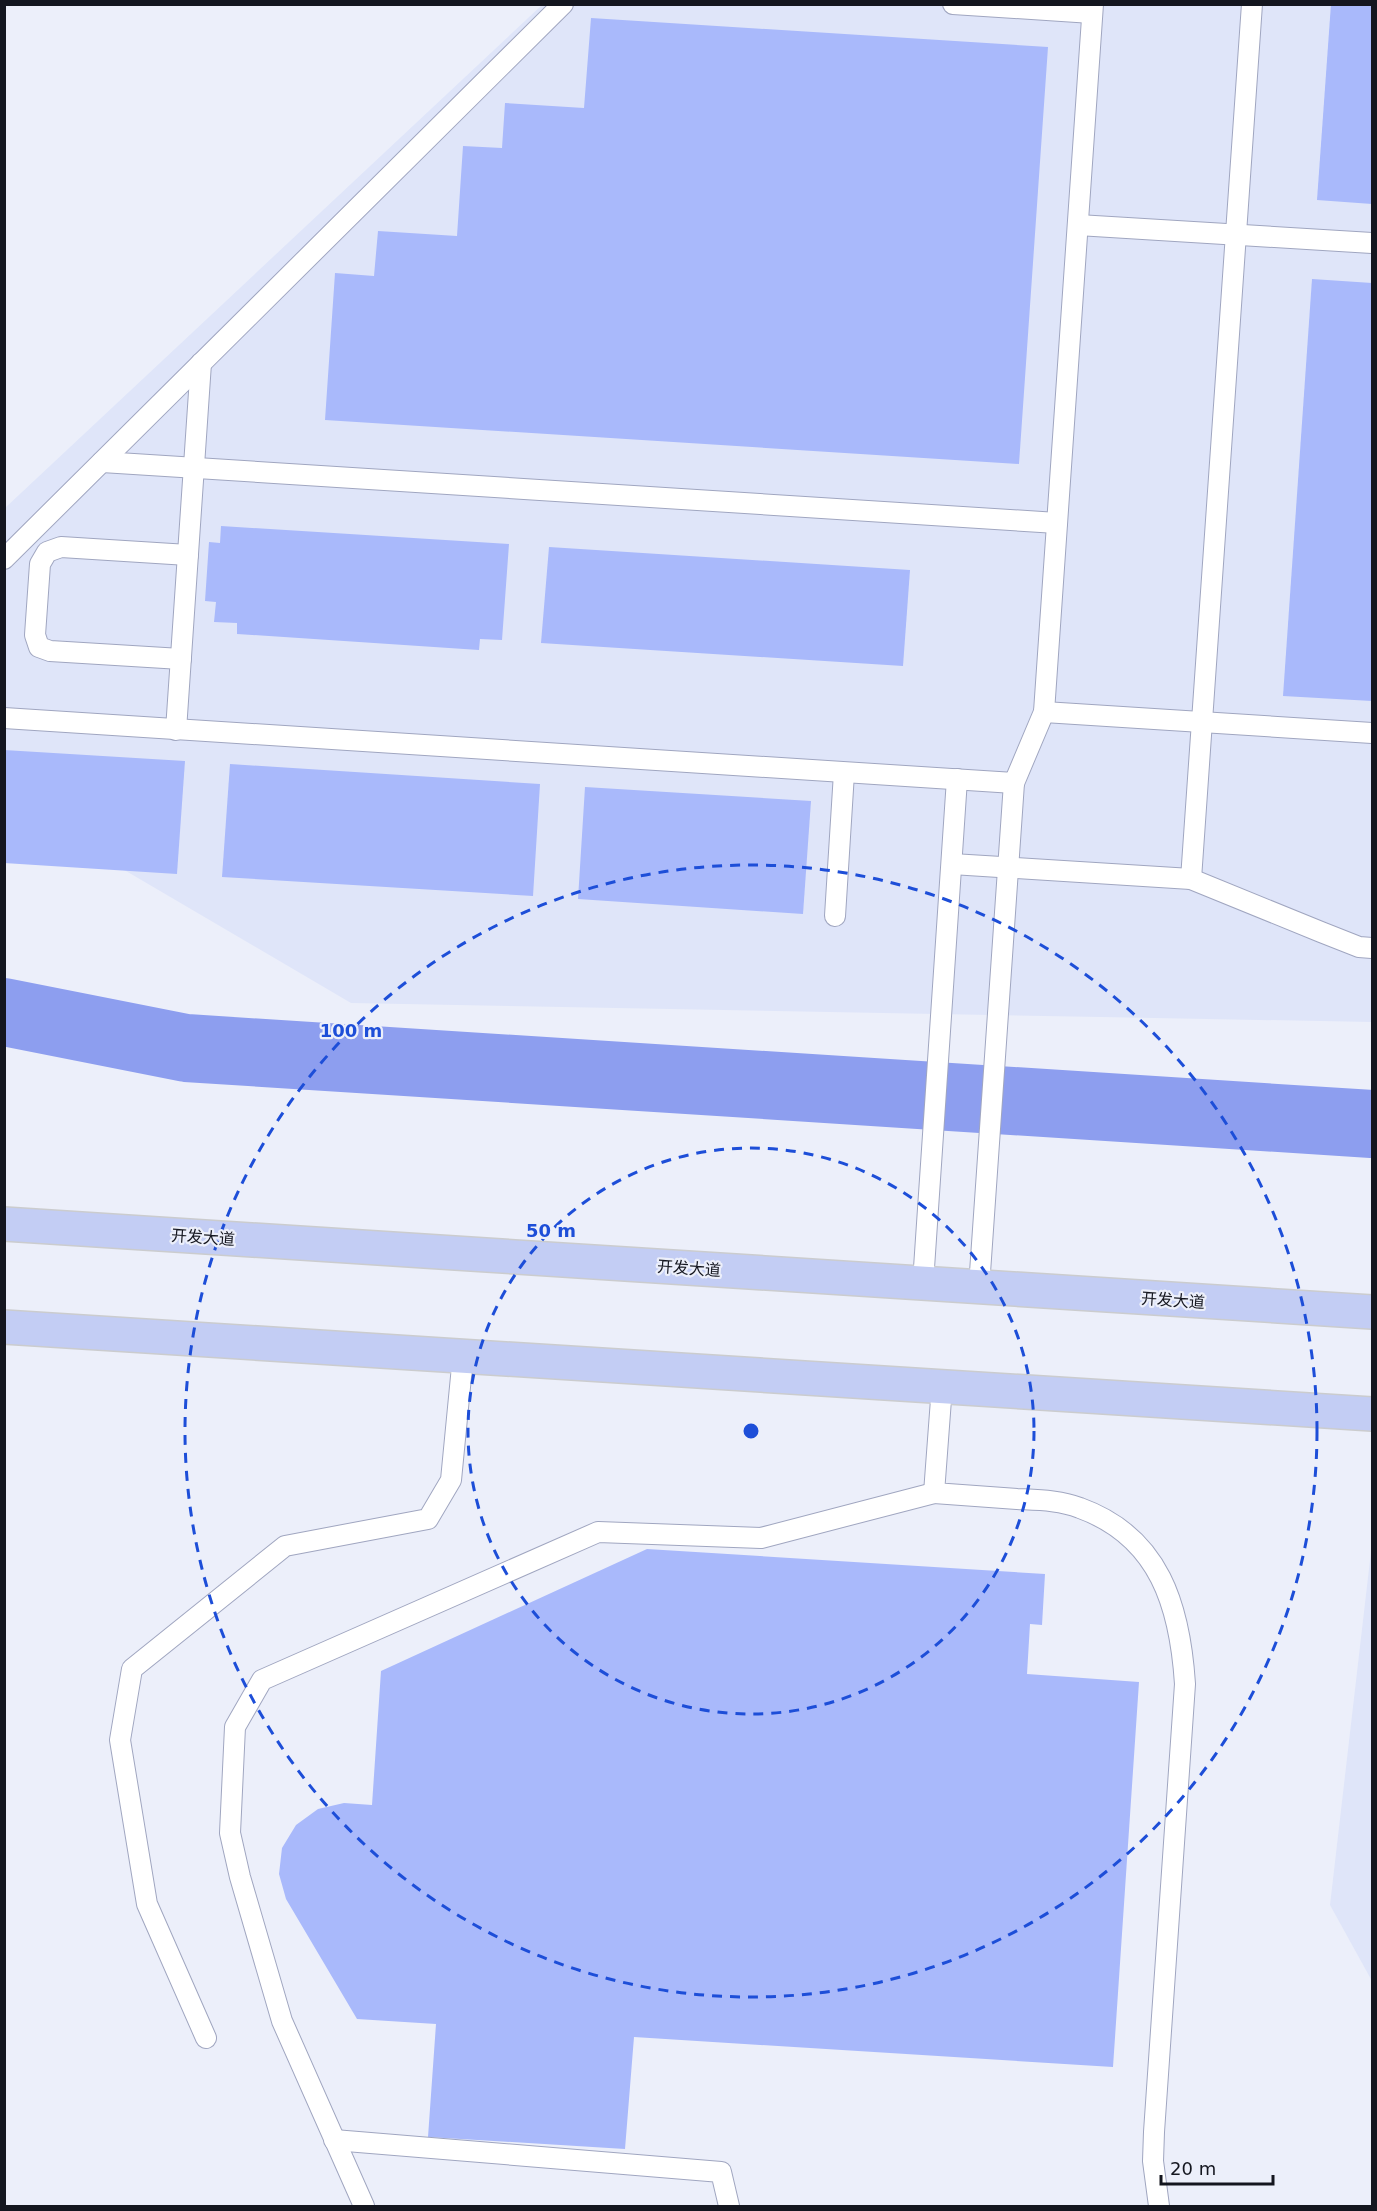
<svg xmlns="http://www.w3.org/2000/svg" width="1377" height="2211" font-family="'DejaVu Sans','Noto Sans SC',sans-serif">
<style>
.built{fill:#dfe5f9}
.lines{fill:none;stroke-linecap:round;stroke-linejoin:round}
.river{stroke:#8d9eef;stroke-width:68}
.building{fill:#a9b9fb}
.lane-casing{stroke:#a0a6c0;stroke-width:22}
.primary-casing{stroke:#cbccce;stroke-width:36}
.lane{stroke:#fff;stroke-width:20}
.primary{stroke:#c3cdf4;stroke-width:33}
.ring{fill:none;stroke:#1d4ed8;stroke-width:3;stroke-dasharray:10 8}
.labels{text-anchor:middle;stroke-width:4.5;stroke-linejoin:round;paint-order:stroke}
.street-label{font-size:16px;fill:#14161f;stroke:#eceffa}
.centre{fill:#1d4ed8;stroke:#eceffa;stroke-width:3}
.ring-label{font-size:18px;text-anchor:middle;font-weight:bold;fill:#1d4ed8;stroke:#eceffa;stroke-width:4.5;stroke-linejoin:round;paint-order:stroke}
</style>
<rect width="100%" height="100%" fill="#eceffa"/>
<g class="built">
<polygon points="542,5 1372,5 1372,1022 351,1003 5,800 5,508"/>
<polygon points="1372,1543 1372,1981 1330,1905"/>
</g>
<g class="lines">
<polyline class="river" points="4,1012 186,1048 1372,1124"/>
</g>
<g class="building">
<polygon points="1331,4 1372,4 1372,204 1317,200"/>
<polygon points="591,18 1048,47 1019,464 325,420 335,273 374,276 378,231 457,236 463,146 502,148 505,103 584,108"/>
<polygon points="1312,279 1372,283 1372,701 1283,696"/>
<polygon points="221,526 509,544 502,640 480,639 479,650 237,634 237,623 214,622 216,602 205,601 209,542 220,543"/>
<polygon points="549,547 910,570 903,666 541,643"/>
<polygon points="4,750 185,761 177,874 4,863"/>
<polygon points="230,764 540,784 533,896 222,877"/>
<polygon points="585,787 811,801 803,914 578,899"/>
<polygon points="647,1549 1045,1574 1042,1625 1030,1624 1027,1674 1139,1682 1113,2067 634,2037 625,2149 428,2137 436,2024 357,2019 286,1899 279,1874 282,1848 296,1825 318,1809 344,1803 372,1805 381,1671"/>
</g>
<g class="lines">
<defs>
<g id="lane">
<polyline points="953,4 1092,13"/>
<polyline points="1078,225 1372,243"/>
<polyline points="102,462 1057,523"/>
<polyline points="4,559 563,4"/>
<polyline points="181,659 50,651 39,647 35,635 40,564 47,552 61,547 188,555"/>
<polyline points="1044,712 1372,733"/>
<polyline points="4,718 1014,783 1044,712 1093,4"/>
<polyline points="176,730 201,363"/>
<polyline points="952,864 1191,879 1321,932 1359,947 1372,948"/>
<polyline points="1191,879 1252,4"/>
<polyline points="835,916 844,773"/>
<polyline points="923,1283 957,779"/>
<polyline points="979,1287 1014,783"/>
<path d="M942,1386l-8,107c28,2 55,4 83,6 20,1 43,1 63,9 80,29 100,99 105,176l-31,448 -1,29 6,45"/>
<polyline points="206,2038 147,1904 120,1740 132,1669 285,1546 428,1519 451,1480 463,1356"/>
<polyline points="334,2140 721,2172 729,2206"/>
<polyline points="364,2206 282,2021 240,1877 230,1833 235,1727 262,1680 598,1532 761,1538 934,1493"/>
</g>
<g id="primary">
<polyline points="4,1224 1372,1312"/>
<polyline points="4,1327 1372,1414"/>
</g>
</defs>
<use href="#lane" class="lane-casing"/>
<use href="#primary" class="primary-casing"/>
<use href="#lane" class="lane"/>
<use href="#primary" class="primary"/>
</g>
<g class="ring">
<circle cx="751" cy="1431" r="283"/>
<circle cx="751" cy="1431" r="566"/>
</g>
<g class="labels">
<g class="street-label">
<text transform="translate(203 1237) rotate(4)" y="6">开发大道</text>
<text transform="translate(689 1268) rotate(4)" y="6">开发大道</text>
<text transform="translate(1173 1300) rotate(4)" y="6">开发大道</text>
</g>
</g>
<circle cx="751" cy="1431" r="9" class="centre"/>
<g class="ring-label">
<text x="351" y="1037">100 m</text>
<text x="551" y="1237">50 m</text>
</g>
<rect width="1377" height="2211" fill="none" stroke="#14161f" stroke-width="12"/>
<path d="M1161 2175v9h112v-9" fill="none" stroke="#14161f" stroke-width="3"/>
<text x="1170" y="2175" font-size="18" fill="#14161f" stroke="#eceffa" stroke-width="4.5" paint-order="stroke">20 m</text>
</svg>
